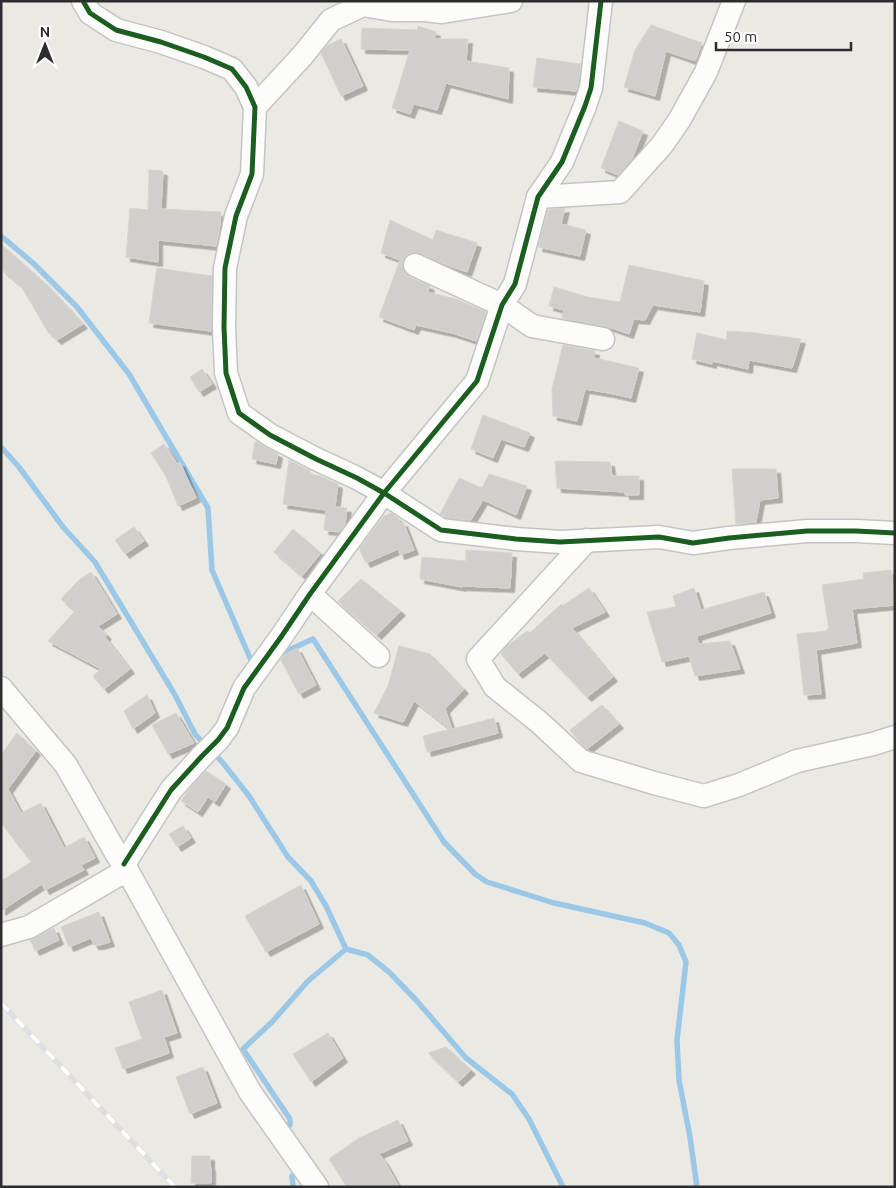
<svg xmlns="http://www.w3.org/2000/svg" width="896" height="1188" font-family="Ubuntu,sans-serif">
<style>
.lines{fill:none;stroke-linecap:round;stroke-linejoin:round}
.stream{stroke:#9cc8e8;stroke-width:5.5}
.building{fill:#d0cfcb;stroke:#d6d4d0;filter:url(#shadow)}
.minor-casing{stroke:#c5c4c4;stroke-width:25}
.minor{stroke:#fcfcfb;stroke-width:22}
.rail-casing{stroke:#dfdfe0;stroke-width:5.5}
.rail{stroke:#fff;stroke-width:4;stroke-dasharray:11;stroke-linecap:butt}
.cycleway-casing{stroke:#fff;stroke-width:8}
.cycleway{stroke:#1b5e20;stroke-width:5}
</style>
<defs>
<filter id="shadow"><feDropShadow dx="4.5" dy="4.5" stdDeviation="0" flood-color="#0004"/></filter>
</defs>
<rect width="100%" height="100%" fill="#ebe9e4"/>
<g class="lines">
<g class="stream">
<polyline points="1,236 33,263 77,307 129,374 208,508 212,570 253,665"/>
<polyline points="1,447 19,467 63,527 95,562 175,695 195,734 205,745"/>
<polyline points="276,656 313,639 444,842 475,874 487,882 554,903 645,923 669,933 679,945 686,962 677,1040 679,1080 690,1137 697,1187"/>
<polyline points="212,751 223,763 249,796 288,857 311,881 326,906 346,949 368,955 389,972 417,1001 466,1058 512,1094 529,1119 563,1187"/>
<polyline points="290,1125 290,1119 243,1049 272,1022 308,981 346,949"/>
<polyline points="292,1176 293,1187"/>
</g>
</g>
<g class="building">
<polygon points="651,25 702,43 695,61 666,51 655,96 624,87 635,50"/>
<polygon points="418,26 436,32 434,39 468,39 466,61 509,68 508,99 446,83 437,110 414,104 410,114 392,108 410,50 361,49 362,28 417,30"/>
<polygon points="341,39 363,86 341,96 321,53 328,45"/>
<polygon points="537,58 581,64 578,85 576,91 533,87"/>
<polygon points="619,121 643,131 632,159 618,175 601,168"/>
<polygon points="149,170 163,171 161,209 221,212 219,232 216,246 158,240 158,262 126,257 130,208 148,210"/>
<polygon points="565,208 561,224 586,230 580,256 538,247 548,210"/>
<polygon points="390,220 433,240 436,230 477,243 467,272 447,265 420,253 414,252 407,255 403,260 402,266 404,272 409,277 430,286 427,292 456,299 486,312 476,341 452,333 416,325 414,330 379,317 400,260 381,253"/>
<polygon points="1,244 46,284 83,324 57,340 48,332 21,286 1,269"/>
<polygon points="629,265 704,281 700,312 653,305 645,320 634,319 629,334 606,326 562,318 564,310 549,306 554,287 588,297 620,302"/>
<polygon points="157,268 212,276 211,331 149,323"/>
<polygon points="727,331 755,333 801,339 792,368 749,360 748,369 712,361 712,364 692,359 697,333 727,340"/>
<polygon points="563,345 595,351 594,358 639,368 631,398 609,393 585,389 577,421 553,416 552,389"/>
<polygon points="202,369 212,384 199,392 190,377"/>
<polygon points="483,415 530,433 524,447 501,439 493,458 471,449"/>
<polygon points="255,442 258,442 278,454 276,464 252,459"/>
<polygon points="164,444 177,464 180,462 196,498 178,506 166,476 151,453"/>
<polygon points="289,460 310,471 310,474 320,476 338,484 335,507 347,508 345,524 339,532 324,530 326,510 283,504"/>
<polygon points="555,461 610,462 612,476 639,476 639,495 625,495 625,492 557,488"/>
<polygon points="732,469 776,469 778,498 760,500 756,522 736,524"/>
<polygon points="489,474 527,486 516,515 483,500 471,520 448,518 440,514 459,478 482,488"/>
<polygon points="391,513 398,518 400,523 403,522 414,550 400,555 398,549 366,563 359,549 384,516"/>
<polygon points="134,527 144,541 125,554 115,540"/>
<polygon points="293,529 321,553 302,576 274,552"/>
<polygon points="466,550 512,553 510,588 462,586 462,587 420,579 422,557 466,561"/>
<polygon points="891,570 895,605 852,609 857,643 816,650 821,694 804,695 797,634 827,631 827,629 829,629 822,585 864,579 863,573"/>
<polygon points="91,572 117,614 98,626 107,635 105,637 130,669 104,689 93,676 101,669 48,641 75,611 61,599 79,580"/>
<polygon points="361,579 401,611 377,635 338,601"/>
<polygon points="589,588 605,612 572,628 613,677 587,697 545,653 518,674 501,654 507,646 527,631 530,633 561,604 562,606"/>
<polygon points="694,588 701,610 764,592 771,613 697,636 698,644 730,641 740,669 695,676 689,656 662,662 647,612 676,607 673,596"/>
<polygon points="399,646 430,654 464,689 445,709 452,729 494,718 498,733 427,752 423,736 450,729 414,701 403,722 374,713 388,686"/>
<polygon points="297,648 316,685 299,694 281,660 284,655"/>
<polygon points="147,695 155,713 133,729 124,711"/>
<polygon points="602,705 619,724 587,749 580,742 570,730"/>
<polygon points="176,713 194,743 168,754 152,725"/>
<polygon points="17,733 36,751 8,789 21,813 41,803 64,848 84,837 95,858 81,865 84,870 45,890 42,884 1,911 1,881 31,862 1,823 1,755"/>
<polygon points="206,771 226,784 215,802 208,797 198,812 181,801 187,792"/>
<polygon points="183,826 191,838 177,847 169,834"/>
<polygon points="301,885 319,924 266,952 245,916"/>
<polygon points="99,912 110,942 100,945 94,945 91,938 69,947 61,927"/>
<polygon points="54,928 59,940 35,951 30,940"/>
<polygon points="162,990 177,1033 164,1037 169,1053 123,1069 115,1048 142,1039 129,1002"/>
<polygon points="328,1033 343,1058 311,1082 293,1054"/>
<polygon points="446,1047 471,1070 458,1082 428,1053"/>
<polygon points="203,1067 217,1103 190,1114 176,1077"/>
<polygon points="398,1120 408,1141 379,1154 385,1162 399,1187 347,1187 329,1159 359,1138"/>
<polygon points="192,1156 210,1156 210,1167 211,1167 211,1183 191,1183"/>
</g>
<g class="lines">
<defs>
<g id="minor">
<polyline points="83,1 90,13 116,30 161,42 204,57 232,69 246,87 255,107 252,174 236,216 225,268 224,327 226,373 239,413 270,435 316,459 357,478 384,493 441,530 516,539 560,542 659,537 693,543 729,538 807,531 856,531 895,533"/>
<polyline points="255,107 303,55 331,20 363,5 392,10 424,10 442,12 511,1"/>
<polyline points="538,197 620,192 662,145 680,119 706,72 734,1"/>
<polyline points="415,265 502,305 532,326 603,339"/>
<polyline points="587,540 478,659 495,687 539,722 581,761 654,783 704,796 739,785 797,761 873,744 895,737"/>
<polyline points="310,594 378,656"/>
<polyline points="1,688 66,765 116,853 127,870 250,1092 317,1187"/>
<polyline points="124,864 171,790 202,756 218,740 227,728 244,688 281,637 310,594 384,493 477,381 502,305 515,284 538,197 562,162 585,106 591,88 601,1"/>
<polyline points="1,935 29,927 127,870"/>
</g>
</defs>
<use href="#minor" class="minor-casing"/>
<use href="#minor" class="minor"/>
<defs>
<polyline id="rail" points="1,1003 175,1187"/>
</defs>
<use href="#rail" class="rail-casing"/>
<use href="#rail" class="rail"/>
<defs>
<g id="cycleway">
<polyline points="83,1 90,13 116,30 161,42 204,57 232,69 246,87 255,107 252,174 236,216 225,268 224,327 226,373 239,413 270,435 316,459 357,478 384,493 441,530 516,539 560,542 659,537 693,543 729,538 807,531 856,531 895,533"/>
<polyline points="124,864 171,790 202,756 218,740 227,728 244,688 281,637 310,594 384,493 477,381 502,305 515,284 538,197 562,162 585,106 591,88 601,1"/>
</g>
</defs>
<use href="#cycleway" class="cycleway-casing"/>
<use href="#cycleway" class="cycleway"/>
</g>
<rect width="896" height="1188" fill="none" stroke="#2d2d2d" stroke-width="5"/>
<g transform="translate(45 45)" stroke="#ffffff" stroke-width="4" paint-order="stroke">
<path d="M0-4L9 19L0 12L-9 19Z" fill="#2d2d2d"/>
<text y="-8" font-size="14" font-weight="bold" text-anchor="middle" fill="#2d2d2d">N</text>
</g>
<path d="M716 42v8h135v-8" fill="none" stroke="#2d2d2d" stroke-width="2.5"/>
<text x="724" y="42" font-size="15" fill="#2d2d2d" stroke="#ffffff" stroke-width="4" paint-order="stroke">50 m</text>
</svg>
